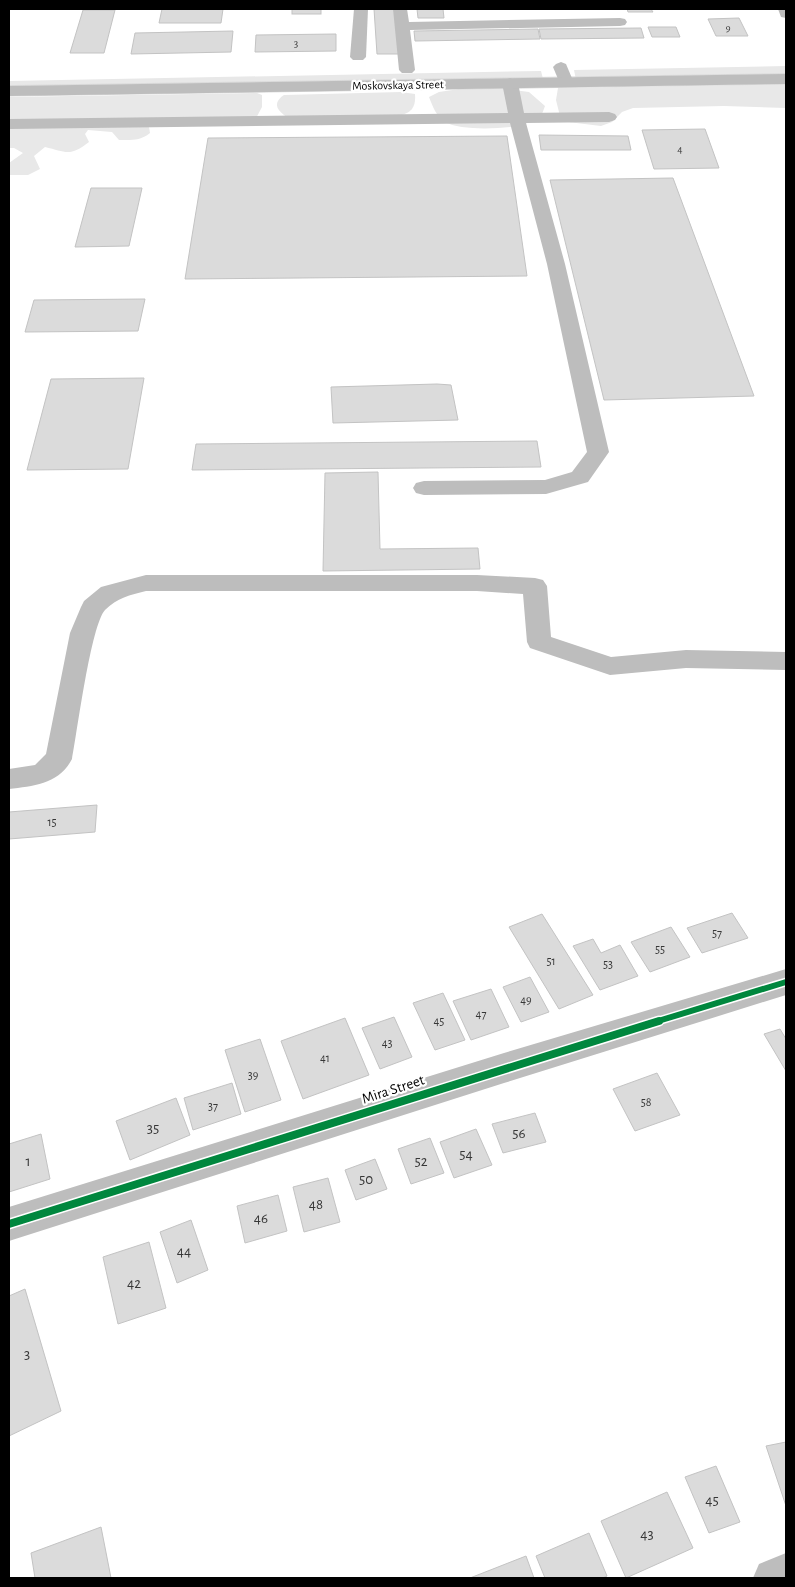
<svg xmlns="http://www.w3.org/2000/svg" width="795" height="1587" font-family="'Alegreya Sans',sans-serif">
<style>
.green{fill:#e8e8e8}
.building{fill:#dbdbdb;stroke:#c3c3c3}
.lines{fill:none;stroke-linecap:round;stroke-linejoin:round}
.major-casing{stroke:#dbdbdb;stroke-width:1}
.minor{fill:#bdbdbd;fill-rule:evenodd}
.major{fill:#bdbdbd;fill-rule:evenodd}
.cycleway-far1-casing{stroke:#fff;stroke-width:9}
.cycleway-casing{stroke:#fff;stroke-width:11}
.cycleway-far1{stroke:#00873e;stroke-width:6}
.cycleway{stroke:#00873e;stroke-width:8}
.labels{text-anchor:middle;stroke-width:4.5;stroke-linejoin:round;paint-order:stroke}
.far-number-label{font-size:11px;fill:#373737}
.far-street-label{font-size:12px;fill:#000;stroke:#fff}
.number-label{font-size:12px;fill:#373737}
.street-label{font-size:15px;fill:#000;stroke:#fff}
.near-number-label{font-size:15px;fill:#373737}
</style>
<rect width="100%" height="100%" fill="#fff"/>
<g class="green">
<polygon points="786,66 786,76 576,80 574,70"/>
<polygon points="541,71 543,79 9,88 9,81"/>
<polygon points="786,84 786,108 724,106 633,108 622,112 612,122 601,126 568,122 560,116 556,100 558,88"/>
<path d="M459,89h48l22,3 16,14 -3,8c-6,4 -13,9 -20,11 -17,4 -62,6 -77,-3 -9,-6 -12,-15 -16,-25l10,-5z"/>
<path d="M401,92l14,2c1,14 -4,19 -17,22l-106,4c-11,-6 -23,-15 -8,-25z"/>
<path d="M257,93l5,2v12l-7,13 -106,7 1,6c-10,8 -18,7 -31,7l-7,-8 -24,-2 -3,4 4,8c-19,15 -23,10 -44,5l-11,9 6,13 -12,6h-19v-12l14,-10 -9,-5h-5v-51z"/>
</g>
<g class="building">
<polygon points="162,9 223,9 221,23 159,23"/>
<rect x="292" y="9" width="29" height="5"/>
<polygon points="374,9 397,9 402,54 377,54"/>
<polygon points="417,9 443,9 444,18 418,18"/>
<polygon points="627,9 651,9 653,12 628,12"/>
<polygon points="83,10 115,10 104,53 70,53"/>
<polygon points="739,18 748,36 716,36 708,19"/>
<polygon points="648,27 676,27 680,37 652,37"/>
<polygon points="641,28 644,38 541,39 539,29"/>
<polygon points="538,29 540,39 415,41 414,31"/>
<polygon points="233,31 231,52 131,54 135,33"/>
<polygon points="336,34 336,51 255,52 256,35"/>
<polygon points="705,129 719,168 654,169 642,130"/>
<polygon points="539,135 628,136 631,150 541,150"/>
<polygon points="507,136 527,276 185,279 208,138"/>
<polygon points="673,178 754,396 604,400 550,180"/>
<polygon points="91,188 142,188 129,246 75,247"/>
<polygon points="145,299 138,331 25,332 34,300"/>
<polygon points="144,378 128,469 27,470 51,379"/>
<polygon points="437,384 451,385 458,420 333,423 331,387"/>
<polygon points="537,441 541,467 192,470 196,444"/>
<polygon points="378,472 380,549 478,548 480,569 323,571 325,473"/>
<polygon points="97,805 95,832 9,839 9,812"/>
<polygon points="732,913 748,938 702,953 687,928"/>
<polygon points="542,914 593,995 559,1009 509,927"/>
<polygon points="671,927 690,957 650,972 631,942"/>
<polygon points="593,939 601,953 620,945 638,976 600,990 573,946"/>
<polygon points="530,977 549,1012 521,1022 503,987"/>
<polygon points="491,989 509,1027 471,1040 453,1001"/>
<polygon points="443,993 465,1040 435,1050 413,1003"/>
<polygon points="394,1017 412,1057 380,1069 362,1028"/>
<polygon points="345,1018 369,1075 303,1099 281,1041"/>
<polygon points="780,1029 786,1039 786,1071 764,1034"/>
<polygon points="260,1039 281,1100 245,1112 225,1050"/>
<polygon points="657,1073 680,1115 635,1131 613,1089"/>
<polygon points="232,1083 241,1114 193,1130 184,1098"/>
<polygon points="176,1098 190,1135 130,1160 116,1121"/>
<polygon points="535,1113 546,1142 503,1153 492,1124"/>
<polygon points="476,1129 492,1165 454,1178 440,1142"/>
<polygon points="41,1134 50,1179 9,1192 9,1144"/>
<polygon points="430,1138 444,1173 411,1184 398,1149"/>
<polygon points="375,1159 387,1189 356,1200 345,1170"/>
<polygon points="328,1178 340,1222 304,1232 293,1187"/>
<polygon points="278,1195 287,1231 245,1243 237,1206"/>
<polygon points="191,1220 208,1270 177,1283 160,1232"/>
<polygon points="149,1242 166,1308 118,1324 103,1257"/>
<polygon points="25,1289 61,1411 9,1436 9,1296"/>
<polygon points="786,1442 786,1506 766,1446"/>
<polygon points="716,1466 740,1522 709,1533 685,1477"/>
<polygon points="667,1492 693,1548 626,1578 601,1521"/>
<polygon points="101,1527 111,1578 35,1578 31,1553"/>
<polygon points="589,1533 607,1576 603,1578 545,1578 536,1556"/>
<polygon points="526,1556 534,1578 470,1578"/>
</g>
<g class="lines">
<defs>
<polygon id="major" points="786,74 786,84 9,96 9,86"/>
</defs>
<use href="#major" class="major-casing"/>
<g class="minor">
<polygon points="354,9 368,9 366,57 363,60 353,60 350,57"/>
<polygon points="393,9 407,9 409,22 620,18 625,19 627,22 625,25 620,26 410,30 415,70 412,73 402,73 399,70"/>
<polygon points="778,9 786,9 786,18 781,17"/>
<polygon points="561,62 566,64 574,83 571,86 561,86 553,67 556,64"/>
<polygon points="510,78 515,80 518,83 524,113 609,112 615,114 617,117 615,120 609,122 526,123 565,264 609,452 588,482 546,494 424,495 416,493 413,488 416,483 424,481 545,480 572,472 587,452 547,264 510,123 9,129 9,119 508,113 502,83 505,80"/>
<path d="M146,575h331l58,3 8,2 4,6 4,51 60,20 75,-7 100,2v18l-100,-2 -76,7 -80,-27 -3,-6 -4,-48 -46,-3h-331c-16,4 -29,7 -41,19 -14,15 -28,123 -33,149 -13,25 -38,27 -63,30v-20l26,-4 11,-11 24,-121 11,-26 3,-6 17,-14z"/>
<polygon points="786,969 786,995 504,1083 9,1241 9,1207 504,1053"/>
<polygon points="786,1553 786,1578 753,1578 759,1564"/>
</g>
<use href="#major" class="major"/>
<defs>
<polyline id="cycleway-far1" points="655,1022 786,982"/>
<polyline id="cycleway" points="9,1224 659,1021"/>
</defs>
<use href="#cycleway-far1" class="cycleway-far1-casing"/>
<use href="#cycleway" class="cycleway-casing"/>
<use href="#cycleway-far1" class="cycleway-far1"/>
<use href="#cycleway" class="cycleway"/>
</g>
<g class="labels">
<g class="far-number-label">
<text x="728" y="31">9</text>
<text x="296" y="47">3</text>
<text x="680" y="153">4</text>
</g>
<g class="far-street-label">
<text transform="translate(398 85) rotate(-1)" y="4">Moskovskaya Street</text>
</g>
<g class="number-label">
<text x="52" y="826">15</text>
<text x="717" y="937">57</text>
<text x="660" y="953">55</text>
<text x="551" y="965">51</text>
<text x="608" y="968">53</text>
<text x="526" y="1004">49</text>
<text x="481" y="1018">47</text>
<text x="439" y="1025">45</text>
<text x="387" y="1047">43</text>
<text x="325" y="1062">41</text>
<text x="253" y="1079">39</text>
<text x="646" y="1106">58</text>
<text x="213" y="1110">37</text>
</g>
<g class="street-label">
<text transform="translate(393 1089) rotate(-18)" y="5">Mira Street</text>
</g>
<g class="near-number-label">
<text x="153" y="1133">35</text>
<text x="519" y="1138">56</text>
<text x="466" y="1159">54</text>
<text x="28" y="1166">1</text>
<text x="421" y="1166">52</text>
<text x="366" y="1184">50</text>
<text x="316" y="1209">48</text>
<text x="261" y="1223">46</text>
<text x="184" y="1256">44</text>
<text x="134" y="1288">42</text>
<text x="27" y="1359">3</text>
<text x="712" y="1505">45</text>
<text x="647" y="1539">43</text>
</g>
</g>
<rect width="795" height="1587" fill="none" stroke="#000000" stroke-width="20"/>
</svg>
